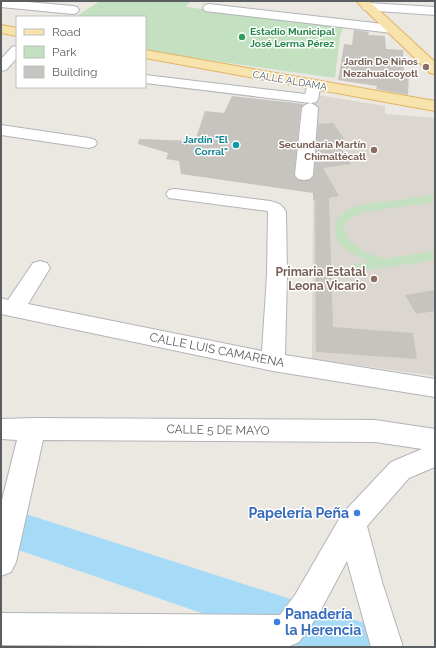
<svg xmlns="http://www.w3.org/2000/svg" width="436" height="648" font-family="Raleway,sans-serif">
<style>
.education{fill:#dbd7d0}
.green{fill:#c3e1c0}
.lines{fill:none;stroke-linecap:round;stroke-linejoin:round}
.river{fill:#a6dbf7;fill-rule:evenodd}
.building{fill:#c7c3be}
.minor-casing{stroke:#b2b4b8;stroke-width:2}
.major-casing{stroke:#e3b362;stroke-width:2}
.minor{fill:#fff;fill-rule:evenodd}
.major{fill:#f7e3ab;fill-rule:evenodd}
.leisure-dot{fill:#2e9e5b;stroke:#fff;stroke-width:1.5}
.education-dot{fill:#8d6e63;stroke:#fff;stroke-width:1.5}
.culture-dot{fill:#0f9aa8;stroke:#fff;stroke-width:1.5}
.shop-dot{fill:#3f7fe0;stroke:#fff;stroke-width:1.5}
.labels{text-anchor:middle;stroke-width:3;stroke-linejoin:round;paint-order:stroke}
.far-leisure-label{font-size:10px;font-weight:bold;fill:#27864d;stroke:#fff;text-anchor:start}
.far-education-label{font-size:10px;font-weight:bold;fill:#785e54;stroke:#fff;text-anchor:end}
.far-street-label{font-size:10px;fill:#5a5e61;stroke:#fff}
.far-culture-label{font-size:10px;font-weight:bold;fill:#0d838f;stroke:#fff;text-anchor:end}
.education-label{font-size:12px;font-weight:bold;fill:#785e54;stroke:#fff;text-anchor:end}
.street-label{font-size:12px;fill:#5a5e61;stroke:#fff}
.near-shop-label{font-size:14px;font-weight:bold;fill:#366cbe;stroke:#fff;text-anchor:end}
</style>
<rect width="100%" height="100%" fill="#ebe8e1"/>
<polygon class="education" points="317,95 385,106 385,114 435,118 435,376 312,359 314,107"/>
<g class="green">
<polygon points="100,1 190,1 186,7 344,26 340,36 335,78 145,51 145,17 75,17"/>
<path d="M435,195v7l-71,10c-10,3 -15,6 -20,15l5,14 16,11 19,7 51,-8v9l-79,12 -5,-7 18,-3c-13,-7 -34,-15 -34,-32 -1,-27 39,-27 57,-29 14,-2 29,-4 43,-6z"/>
</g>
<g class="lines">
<polygon class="river" points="1,506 368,624 385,630 391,647 300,647 1,544"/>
</g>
<g class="building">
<polygon points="354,30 369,32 368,35 385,36 386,49 403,50 404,72 409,72 408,95 376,89 377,86 338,80 344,44 352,45"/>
<polygon points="232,96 304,104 301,108 294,175 298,180 310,180 314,175 318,124 333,123 345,140 336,141 351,164 323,168 339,196 329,198 333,327 413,333 417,359 316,352 315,200 313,200 313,193 181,174 179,161 166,159 168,153 138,144 139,139 195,141 205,111 224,113"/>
<polygon points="435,290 435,311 416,314 405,295"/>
</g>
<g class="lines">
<defs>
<g id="minor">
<polygon points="1,1 17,1 73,6 77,7 79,10 77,13 73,14 1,7"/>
<polygon points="368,3 435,7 435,15 364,10 362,7 364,4"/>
<polygon points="209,4 392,25 396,26 398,29 396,32 392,33 205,11 203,8 205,5"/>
<polygon points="17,46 17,58 6,70 1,71 1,59 12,47"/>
<polygon points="145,75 305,94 309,81 314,80 319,81 321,84 318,99 316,102 311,103 145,83"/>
<polygon points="310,103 315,105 318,108 313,175 310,179 304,180 298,179 295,175 302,108 305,105"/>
<polygon points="1,125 89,138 95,140 97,143 95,146 89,148 1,135"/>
<path d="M175,189l95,12c8,2 12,3 16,11l1,63 -2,80 150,24v18l-162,-26 -272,-57v-16l7,2 25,-37 7,-2 7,2 3,5 -22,36 234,47 5,-76 1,-64 -99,-13 -3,-4 3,-4z"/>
<polygon points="33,418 375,420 435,429 435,467 409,478 367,526 382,582 403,647 371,647 347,561 317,617 299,642 288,647 1,645 1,613 280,615 295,595 342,514 391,462 422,449 375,442 43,440 16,562 11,572 1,576 1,504 17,440 1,439 1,419"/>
</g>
<g id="major">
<polygon points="356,1 369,1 435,62 435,74 430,73"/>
<polygon points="1,25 17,28 17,36 1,33"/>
<polygon points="145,50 435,101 435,111 145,58"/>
</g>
</defs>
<use href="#minor" class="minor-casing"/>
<use href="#major" class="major-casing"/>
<use href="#minor" class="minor"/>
<use href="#major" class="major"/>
</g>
<circle class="leisure-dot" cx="242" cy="37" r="4"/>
<g class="education-dot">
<circle cx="426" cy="67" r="4"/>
<circle cx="374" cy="150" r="4"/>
<circle cx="374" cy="279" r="4"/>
</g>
<circle class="culture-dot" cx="236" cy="145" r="4"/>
<g class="shop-dot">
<circle cx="357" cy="513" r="4"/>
<circle cx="277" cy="622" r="4"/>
</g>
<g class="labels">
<g class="far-leisure-label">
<text x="250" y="35">Estadio Municipal<tspan x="250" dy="12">José Lerma Pérez</tspan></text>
</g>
<g class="far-education-label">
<text x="418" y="65">Jardin De Niños<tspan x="418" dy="12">Nezahualcoyotl</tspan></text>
<text x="366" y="148">Secundaria Martín<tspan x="366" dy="12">Chimaltécatl</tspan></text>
</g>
<g class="far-street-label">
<text transform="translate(290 80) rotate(10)" y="4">CALLE ALDAMA</text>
</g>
<g class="far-culture-label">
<text x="228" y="143">Jardín "El<tspan x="228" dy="12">Corral"</tspan></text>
</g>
<g class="education-label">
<text x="366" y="276">Primaria Estatal<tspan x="366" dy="14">Leona Vicario</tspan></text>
</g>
<g class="street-label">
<text transform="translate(217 350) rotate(11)" y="4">CALLE LUIS CAMARENA</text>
<text transform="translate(218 430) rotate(1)" y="4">CALLE 5 DE MAYO</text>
</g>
<g class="near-shop-label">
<text x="349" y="518">Papelería Peña</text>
<text x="285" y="619" text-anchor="start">Panadería<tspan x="285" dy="16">la Herencia</tspan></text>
</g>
</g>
<rect width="436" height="648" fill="none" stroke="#5a5e61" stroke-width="4"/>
<rect x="16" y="16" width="130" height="72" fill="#ffffff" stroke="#bdbfc0"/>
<rect x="24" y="29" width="20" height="6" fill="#f7e3ab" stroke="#bdbfc0"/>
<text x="52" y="36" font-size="12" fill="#5a5e61">Road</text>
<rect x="24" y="46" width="20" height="12" fill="#c3e1c0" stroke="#bdbfc0"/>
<text x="52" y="56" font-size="12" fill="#5a5e61">Park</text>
<rect x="24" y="66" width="20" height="12" fill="#c7c3be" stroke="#bdbfc0"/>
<text x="52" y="76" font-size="12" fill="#5a5e61">Building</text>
</svg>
